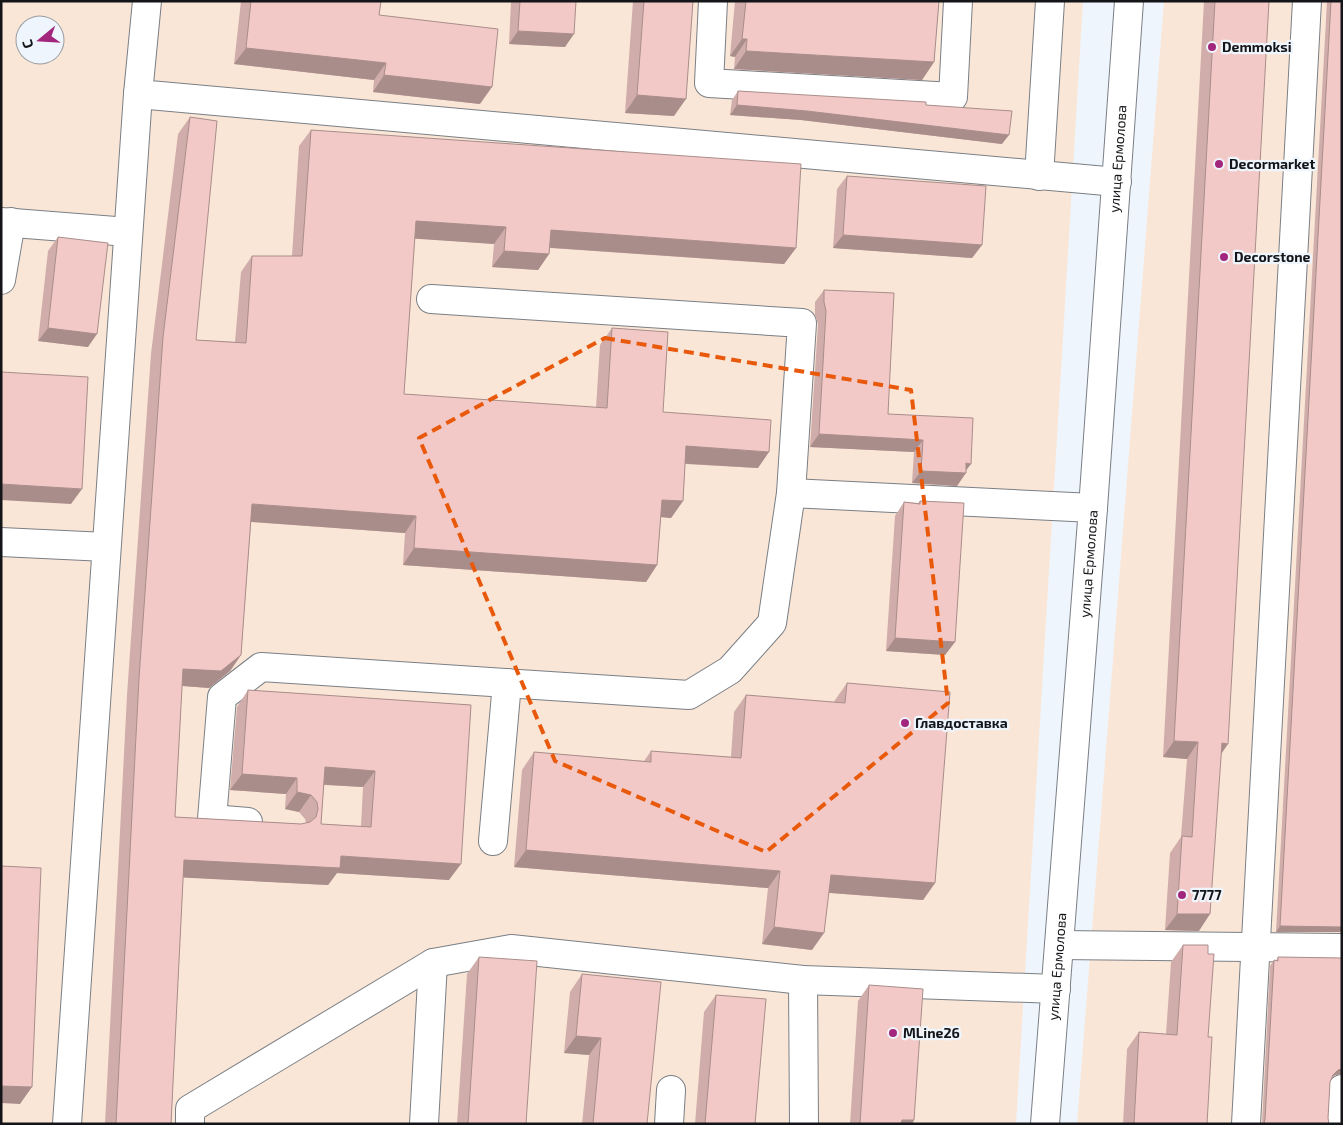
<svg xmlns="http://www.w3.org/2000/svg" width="1343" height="1125" font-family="'Exo 2',sans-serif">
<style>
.industrial{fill:#fae6d6;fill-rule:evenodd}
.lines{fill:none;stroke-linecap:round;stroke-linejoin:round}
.minor-casing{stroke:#7a7f85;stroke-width:30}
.major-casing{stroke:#7a7f85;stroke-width:30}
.minor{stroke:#fff;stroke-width:28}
.major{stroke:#fff;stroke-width:28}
.wall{fill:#d0adaa;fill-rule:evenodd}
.shaded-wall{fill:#a98d8b}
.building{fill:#f2c9c6;stroke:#a98d8b;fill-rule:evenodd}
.marked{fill:none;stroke:#e8590c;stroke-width:4;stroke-dasharray:10 6;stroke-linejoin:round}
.poi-dot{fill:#a1267c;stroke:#eff5fc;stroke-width:2}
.labels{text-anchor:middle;stroke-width:4.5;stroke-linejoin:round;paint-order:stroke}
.poi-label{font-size:14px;font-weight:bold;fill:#141518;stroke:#eff5fc;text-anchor:start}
.street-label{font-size:14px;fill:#141518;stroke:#eff5fc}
</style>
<rect width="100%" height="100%" fill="#eff5fc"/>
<g class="industrial">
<path d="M1,1h1082l-67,1123h-1015zM25,25h30v30h-30z"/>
<polygon points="1164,1 1342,1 1342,1124 1077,1124"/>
</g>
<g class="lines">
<defs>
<g id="minor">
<polyline points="147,1 138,94 1117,182"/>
<polyline points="713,1 709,83 953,97 958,1"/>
<polyline points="1039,176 1050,1"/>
<polyline points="1,222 128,232"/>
<polyline points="1,280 11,222"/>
<polyline points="431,299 802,323 791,493"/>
<polyline points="1,542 106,547"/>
<polyline points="248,822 212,819 222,697 261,667 689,695 730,670 772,623 791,493 1093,508"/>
<polyline points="493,841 507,683"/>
<polyline points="1059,945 1342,948"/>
<polyline points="803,980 804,1124"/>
<polyline points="67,1124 138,94"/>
<polyline points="190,1124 190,1109 433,963 511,949 803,980 1056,989"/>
<polyline points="424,1124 433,963"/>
<polyline points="669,1124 671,1090"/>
<polyline points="1246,1124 1307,1"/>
<polyline points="1340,1124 1342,1089"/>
</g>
<g id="major">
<path id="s1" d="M1045,1124l48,-616 36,-507"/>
</g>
</defs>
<use href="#minor" class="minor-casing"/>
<use href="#major" class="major-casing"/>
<use href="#minor" class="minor"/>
<use href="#major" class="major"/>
</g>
<g class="wall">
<polygon points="241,1 381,1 379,15 480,104 373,92 374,80 234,64"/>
<polygon points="511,1 576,1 565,47 509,44"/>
<polygon points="633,1 693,1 674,116 625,113"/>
<polygon points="735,1 939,1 934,62 922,80 734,69 735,57 730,56"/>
<polygon points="1204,1 1269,1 1221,754 1199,931 1165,930 1170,853 1181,837 1187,759 1163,757"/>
<polygon points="1327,1 1342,1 1342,932 1276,932"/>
<polygon points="738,91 926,105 1002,144 801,120 730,115 732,100"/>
<path d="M190,117l6,223 39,2 6,-70 11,-16h40l7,-110 12,-16 485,118 -12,16 -234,-16 -1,6 -11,16 -46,-3 2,-23 -79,-6 -11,156 192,14 4,-63 12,-17 51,84 95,56 -73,-4 -2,37 -12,17 -10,-1 -4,48 -11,17 -243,-17 2,-32 -154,-11 -10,133 -11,16 -21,17 -27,-2 -7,131 126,7 5,-1 -1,-4 -6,-7 -14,-3 1,-15 -56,-4 7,-83 11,-17 223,15 -22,175 -112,-7 -9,12 -145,-8 -12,247h-66l22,-429 24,-341 27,-220zM324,785l39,2 -2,39 -40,-2z"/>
<polygon points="847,176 982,245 972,258 833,248 837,189"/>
<polygon points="58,237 88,347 38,341 48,251"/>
<polygon points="824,290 888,414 966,471 957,486 912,483 914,452 810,447 818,324 815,315 815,302"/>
<polygon points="920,501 955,642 945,655 886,651 895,516 904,502 918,503"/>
<polygon points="847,683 935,883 923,900 829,893 812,950 762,944 768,888 514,867 522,770 534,752 644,761 651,751 731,757 734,712 746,695 834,702 835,700"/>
<polygon points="1183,945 1208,954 1208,1037 1207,1124 1123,1124 1127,1049 1139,1032 1166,1034 1171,962"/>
<polygon points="479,957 526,1124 457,1124 467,974"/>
<polygon points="1278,957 1342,958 1342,1074 1335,1075 1332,1078 1330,1082 1328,1118 1329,1124 1262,1124 1270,966 1274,960 1276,961"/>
<polygon points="582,974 647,1124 582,1124 589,1055 564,1053 570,992"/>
<polygon points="869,985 914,1120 912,1124 850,1124 858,1001"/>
<polygon points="716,995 755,1124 695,1124 704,1012"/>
</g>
<g class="shaded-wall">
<polygon points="518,31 574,34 565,47 509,44"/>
<polygon points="742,39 747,39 735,57 730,56"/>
<polygon points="246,48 386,63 374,80 234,64"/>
<polygon points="746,51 934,62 922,80 734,69"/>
<polygon points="384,75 492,87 480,104 373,92"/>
<polygon points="637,95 686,99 674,116 625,113"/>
<polygon points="737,105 807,111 1009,135 1002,144 801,120 730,115"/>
<polygon points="416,221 506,227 494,244 405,238"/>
<polygon points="551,230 796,248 784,264 540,247"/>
<polygon points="843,235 982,245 972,258 833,248"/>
<polygon points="504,251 549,254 538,270 492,267"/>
<polygon points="48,328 97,334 88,347 38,341"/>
<polygon points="819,434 923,440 914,452 810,447"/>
<polygon points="686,446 769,452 758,468 675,463"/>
<polygon points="966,463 971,464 964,473 966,473 957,486 912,483 921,471"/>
<polygon points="1,484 82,489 71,504 1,500"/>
<polygon points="662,500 683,501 671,518 650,516"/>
<polygon points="252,504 416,516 405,533 240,521"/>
<polygon points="414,548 657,565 646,582 403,565"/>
<polygon points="895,638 955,642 945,655 886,651"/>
<polygon points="241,655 230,671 209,688 171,685 183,669"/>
<polygon points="1174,741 1198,742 1187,759 1163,757"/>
<polygon points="1222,743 1228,744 1217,760"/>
<polygon points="325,767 375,771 363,787 314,784"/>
<polygon points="242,774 297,778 286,794 230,790"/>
<polygon points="297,792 311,795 299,812 285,809"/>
<polygon points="526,850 780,871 768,888 514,867"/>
<polygon points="341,856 461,864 449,880 337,873 328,885 172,877 184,860"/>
<polygon points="831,875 935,883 923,900 819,892"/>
<polygon points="1177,914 1210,914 1199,931 1165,930"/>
<polygon points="1280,926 1342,927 1342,932 1276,932"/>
<polygon points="774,927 824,933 812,950 762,944"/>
<polygon points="576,1036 601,1038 589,1055 564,1053"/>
<polygon points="1342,1069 1342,1074 1335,1075 1329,1080 1333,1075 1338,1070"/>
<polygon points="1,1086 32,1087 20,1104 1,1103"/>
<polygon points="902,1120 914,1120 912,1124 899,1124"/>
</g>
<g class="building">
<polygon points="251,1 381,1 379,15 498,29 492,87 384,75 386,63 246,48"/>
<polygon points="520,1 576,1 574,34 518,31"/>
<polygon points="644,1 693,1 686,99 637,95"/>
<polygon points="746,1 939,1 934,62 746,51 747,39 742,39"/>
<polygon points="1215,1 1269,1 1228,744 1222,743 1210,914 1177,914 1182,836 1192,837 1198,742 1174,741"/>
<polygon points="1331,1 1342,1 1342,927 1280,926"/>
<polygon points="738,91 926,102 926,105 1012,111 1009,135 807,111 737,105"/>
<path d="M190,117l27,4 -21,219 50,3 6,-87h50l9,-126 490,34 -5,84 -245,-18 -2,24 -45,-3 2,-24 -90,-6 -12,173 203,14 5,-80 56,4 -5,80 108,8 -2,32 -83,-6 -3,55 -21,-1 -5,65 -243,-17 2,-32 -164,-12 -11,151 -20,16 -38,-2 -8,148 126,7 9,-2 6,-5 2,-8 -1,-7 -6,-7 -14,-3v-14l-55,-4 6,-84 223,15 -10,159 -120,-8 -1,12 -156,-8 -13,264h-55l23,-446 24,-341zM325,767l50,4 -4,56 -50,-3z"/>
<polygon points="847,176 986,186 982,245 843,235"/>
<polygon points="58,237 108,243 97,334 48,328"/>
<polygon points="824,290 894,293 888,414 973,418 971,464 966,463 966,473 921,471 923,440 819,434 826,311 824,302"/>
<polygon points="1,372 88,377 82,489 1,484"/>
<polygon points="920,501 964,503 955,642 895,638 904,502 920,504"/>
<polygon points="847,683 950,692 935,883 831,875 824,933 774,927 780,871 526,850 534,752 651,762 651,751 741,758 746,695 845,703"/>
<polygon points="1,866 41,868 32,1087 1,1086"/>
<polygon points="1183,945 1208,945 1208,954 1214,954 1208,1037 1212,1037 1207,1124 1134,1124 1139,1032 1177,1035"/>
<polygon points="479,957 537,961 526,1124 468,1124"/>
<polygon points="1278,957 1342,958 1342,1069 1338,1070 1333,1075 1330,1082 1328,1118 1329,1124 1264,1124 1265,1119 1274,960 1278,961"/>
<polygon points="582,974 661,982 647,1124 593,1124 601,1038 576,1036"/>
<polygon points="869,985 923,989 914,1120 902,1120 901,1124 860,1124"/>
<polygon points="716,995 766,999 755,1124 705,1124"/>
</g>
<path class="marked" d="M605,338l306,52 37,313 -182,149 -211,-91 -136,-323z"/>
<g class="poi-dot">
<circle cx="1212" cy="47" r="5"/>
<circle cx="1219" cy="164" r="5"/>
<circle cx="1224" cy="257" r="5"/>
<circle cx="905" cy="723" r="5"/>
<circle cx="1182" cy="895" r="5"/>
<circle cx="893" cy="1033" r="5"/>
</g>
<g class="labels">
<g class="poi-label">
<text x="1222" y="52">Demmoksi</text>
<text x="1229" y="169">Decormarket</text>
<text x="1234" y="262">Decorstone</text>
<text x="915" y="728">Главдоставка</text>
<text x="1192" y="900">7777</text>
<text x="903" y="1038">MLine26</text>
</g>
<g class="street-label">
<text dy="5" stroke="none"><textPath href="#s1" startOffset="968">улица Ермолова</textPath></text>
<text dy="5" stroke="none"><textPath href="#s1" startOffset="562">улица Ермолова</textPath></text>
<text dy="5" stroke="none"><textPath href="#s1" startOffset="158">улица Ермолова</textPath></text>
</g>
</g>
<rect width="1343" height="1125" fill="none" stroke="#141518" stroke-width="5"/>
<g transform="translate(40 40) rotate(252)"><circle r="24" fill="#eff5fc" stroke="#979ba1"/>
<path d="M0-4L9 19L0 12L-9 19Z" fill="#a1267c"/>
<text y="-8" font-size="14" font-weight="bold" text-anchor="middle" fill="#141518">С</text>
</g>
</svg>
